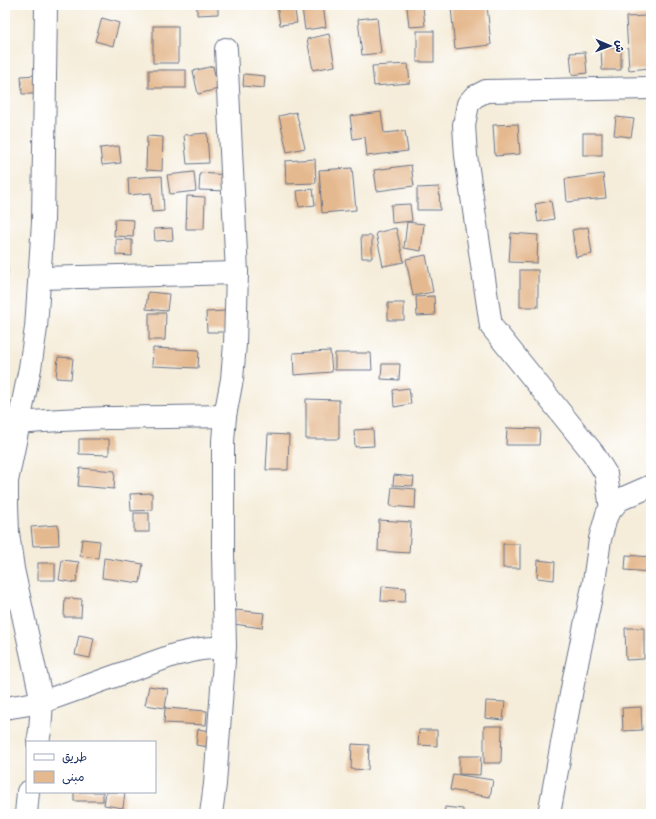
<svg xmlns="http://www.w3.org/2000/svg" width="656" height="819" font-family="'Patrick Hand','Playpen Sans Arabic',sans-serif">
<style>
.building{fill:#e5b98f}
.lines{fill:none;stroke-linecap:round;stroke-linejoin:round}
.minor-casing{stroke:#677289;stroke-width:24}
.minor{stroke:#fff;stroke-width:22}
</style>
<rect width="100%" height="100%" fill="#fff"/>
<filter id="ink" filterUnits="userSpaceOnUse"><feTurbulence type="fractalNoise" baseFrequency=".025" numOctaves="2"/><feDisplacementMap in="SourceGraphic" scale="8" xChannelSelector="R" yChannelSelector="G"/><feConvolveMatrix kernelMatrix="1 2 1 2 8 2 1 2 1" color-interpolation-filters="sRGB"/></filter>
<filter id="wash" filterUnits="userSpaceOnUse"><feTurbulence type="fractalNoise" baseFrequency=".012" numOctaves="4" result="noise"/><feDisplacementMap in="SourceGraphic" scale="16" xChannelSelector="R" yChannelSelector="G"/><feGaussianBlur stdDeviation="0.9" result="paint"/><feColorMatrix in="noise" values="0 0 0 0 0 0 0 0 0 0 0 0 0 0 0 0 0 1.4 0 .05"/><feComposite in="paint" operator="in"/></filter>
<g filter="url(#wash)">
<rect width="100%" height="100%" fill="#f5edda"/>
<g id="blocks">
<g class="building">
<polygon points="197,5 218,5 218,14 197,15"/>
<polygon points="277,5 294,5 297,23 280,25"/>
<polygon points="323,5 326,27 305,30 302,8"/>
<polygon points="472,5 487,5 491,45 455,49 451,7"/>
<polygon points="423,6 425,26 409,27 407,7"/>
<polygon points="647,16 650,68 629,70 626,17"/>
<polygon points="377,17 381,53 362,55 358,19"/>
<polygon points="102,18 119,23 113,46 95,41"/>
<rect x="153" y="26" width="25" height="37"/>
<rect x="417" y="31" width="17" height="31"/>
<polygon points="329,34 335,66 313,70 307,39"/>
<polygon points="601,48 621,48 621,70 602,70"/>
<polygon points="585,52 587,73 572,75 570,53"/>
<polygon points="408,64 410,83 374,86 372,66"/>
<polygon points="213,66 218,89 198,94 193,71"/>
<rect x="149" y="70" width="37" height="18"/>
<polygon points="244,74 265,76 264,88 243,86"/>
<polygon points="37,75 38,94 22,94 21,76"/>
<polygon points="296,112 305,148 287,152 279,116"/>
<polygon points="381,112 384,133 405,131 408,151 367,156 365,137 353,139 350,116"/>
<polygon points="616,117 634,119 631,137 614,135"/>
<polygon points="518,124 520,154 495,156 493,125"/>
<polygon points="207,133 209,163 187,164 184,135"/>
<rect x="583" y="133" width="19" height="22"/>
<polygon points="147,136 163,137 162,171 146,170"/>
<polygon points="119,146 121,163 102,165 100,148"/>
<polygon points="315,159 316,183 286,184 285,161"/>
<polygon points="411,165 414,186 377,191 374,170"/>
<polygon points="352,168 356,210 322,213 319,170"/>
<polygon points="194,172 196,191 170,194 167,175"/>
<polygon points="200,173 228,175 227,191 199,190"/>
<polygon points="603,174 606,198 567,202 565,179"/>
<polygon points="162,176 164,211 152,212 151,193 129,195 128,178"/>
<polygon points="439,187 440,210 417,210 417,188"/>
<polygon points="313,189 315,205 299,207 297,191"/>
<polygon points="187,196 205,197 204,229 186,229"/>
<polygon points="551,201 554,219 538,222 535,204"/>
<polygon points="410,204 412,221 392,223 391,205"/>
<polygon points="115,219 134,220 133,237 114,236"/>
<polygon points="407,222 424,224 421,251 404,248"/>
<polygon points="588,227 592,254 576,257 572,230"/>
<polygon points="172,228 173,240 155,241 154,229"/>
<polygon points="396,228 404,262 383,266 376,233"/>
<polygon points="511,233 538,235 537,263 509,262"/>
<polygon points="361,236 372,236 372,258 362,258"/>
<polygon points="116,239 132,240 132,256 116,255"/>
<polygon points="426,255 433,292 413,296 406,259"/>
<polygon points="5,257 7,257 8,274 5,274"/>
<rect x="520" y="270" width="18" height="37"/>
<polygon points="148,292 169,294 167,311 146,309"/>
<polygon points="434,296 435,315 417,316 416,297"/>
<rect x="388" y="303" width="16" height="17"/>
<polygon points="225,311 225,332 207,332 206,312"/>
<polygon points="149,313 166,313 165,340 149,340"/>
<polygon points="153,348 199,350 198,368 152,366"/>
<polygon points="330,351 332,372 294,375 293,353"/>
<polygon points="335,353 371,353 372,370 335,370"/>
<polygon points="58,357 73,358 71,379 56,378"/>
<polygon points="382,364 400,364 399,380 381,379"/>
<polygon points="409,388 411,404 394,407 393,390"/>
<polygon points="306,399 339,400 339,439 306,439"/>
<polygon points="507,428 540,429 539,445 506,445"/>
<polygon points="373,429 374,446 355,447 354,430"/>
<polygon points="268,434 289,435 288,470 266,470"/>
<polygon points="79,439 109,439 109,455 79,454"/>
<polygon points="80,468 115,471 114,489 78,486"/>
<polygon points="394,475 414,477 413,486 393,485"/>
<polygon points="392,487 416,489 415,508 390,506"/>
<polygon points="152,493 152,510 131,511 130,494"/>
<rect x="134" y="513" width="15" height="19"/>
<polygon points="379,520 411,522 409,553 378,551"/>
<polygon points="58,525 59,545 33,546 31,527"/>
<polygon points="82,539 100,541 98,558 80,556"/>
<rect x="503" y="544" width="17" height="24"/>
<polygon points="626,555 651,557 651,572 625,570"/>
<polygon points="104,558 143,564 140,583 102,578"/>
<polygon points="62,560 79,562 76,583 59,580"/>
<polygon points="538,560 555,562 554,580 537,578"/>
<rect x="38" y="563" width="17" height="17"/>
<polygon points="382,586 406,588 405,602 381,601"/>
<polygon points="65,598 82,599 81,617 64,617"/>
<polygon points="236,610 264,613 262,628 234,624"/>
<polygon points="625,628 644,628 644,659 626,660"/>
<polygon points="79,635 94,638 90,658 75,655"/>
<polygon points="149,686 168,689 165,708 145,705"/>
<polygon points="486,701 505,702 503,720 485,718"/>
<polygon points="641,707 642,730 623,731 622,708"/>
<polygon points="165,708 207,711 206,725 164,723"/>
<polygon points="484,726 502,726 501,763 484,763"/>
<polygon points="649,728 651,728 651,741 648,741"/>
<polygon points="198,729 217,732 215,748 196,745"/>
<polygon points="419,730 437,730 437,746 418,745"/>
<polygon points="352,744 369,745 368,770 351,769"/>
<polygon points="459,756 481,756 480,775 459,774"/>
<polygon points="453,774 493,780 490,797 450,790"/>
<rect x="74" y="792" width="29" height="9"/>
<polygon points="106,792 125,792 123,808 104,805"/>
<polygon points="445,807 463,809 463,814 444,814"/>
</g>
</g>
</g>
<g filter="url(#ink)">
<use href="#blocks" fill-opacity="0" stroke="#677289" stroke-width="1"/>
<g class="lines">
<defs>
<g id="minor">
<polyline points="40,278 237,273"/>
<path d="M19,423c69,-6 138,-6 206,-7"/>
<polyline points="611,509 606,474 593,453 491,326 466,156 464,125 468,104 474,97 486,91 651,88"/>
<polyline points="5,708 42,702 174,655 201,649 225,647"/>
<polyline points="38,742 40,731 42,702 13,569 8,533 7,504 7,481 30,368 36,328 43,222 46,5"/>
<polyline points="26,814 28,792"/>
<polyline points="211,814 215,784 225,647 223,554 223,441 225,416 232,379 235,344 237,273 226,49"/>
<polyline points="549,814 574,678 594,582 600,539 607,514 619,500 651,486"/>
</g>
</defs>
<use href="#minor" class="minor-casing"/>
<use href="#minor" class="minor"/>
</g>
</g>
<rect width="656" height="819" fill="none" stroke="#fff" stroke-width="20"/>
<rect x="26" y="741" width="130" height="52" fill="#ffffff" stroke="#a4acbf"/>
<rect x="34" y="754" width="20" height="6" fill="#ffffff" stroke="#a4acbf"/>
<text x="62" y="761" font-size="12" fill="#1b2f5e">طريق</text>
<rect x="34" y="771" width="20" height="12" fill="#e5b98f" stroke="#a4acbf"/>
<text x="62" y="781" font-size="12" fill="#1b2f5e">مبنى</text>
<g transform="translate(610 46) rotate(92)" stroke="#ffffff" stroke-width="3" paint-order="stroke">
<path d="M0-3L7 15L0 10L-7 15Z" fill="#1b2f5e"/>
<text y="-6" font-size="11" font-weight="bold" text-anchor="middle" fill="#1b2f5e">ش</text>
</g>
</svg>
